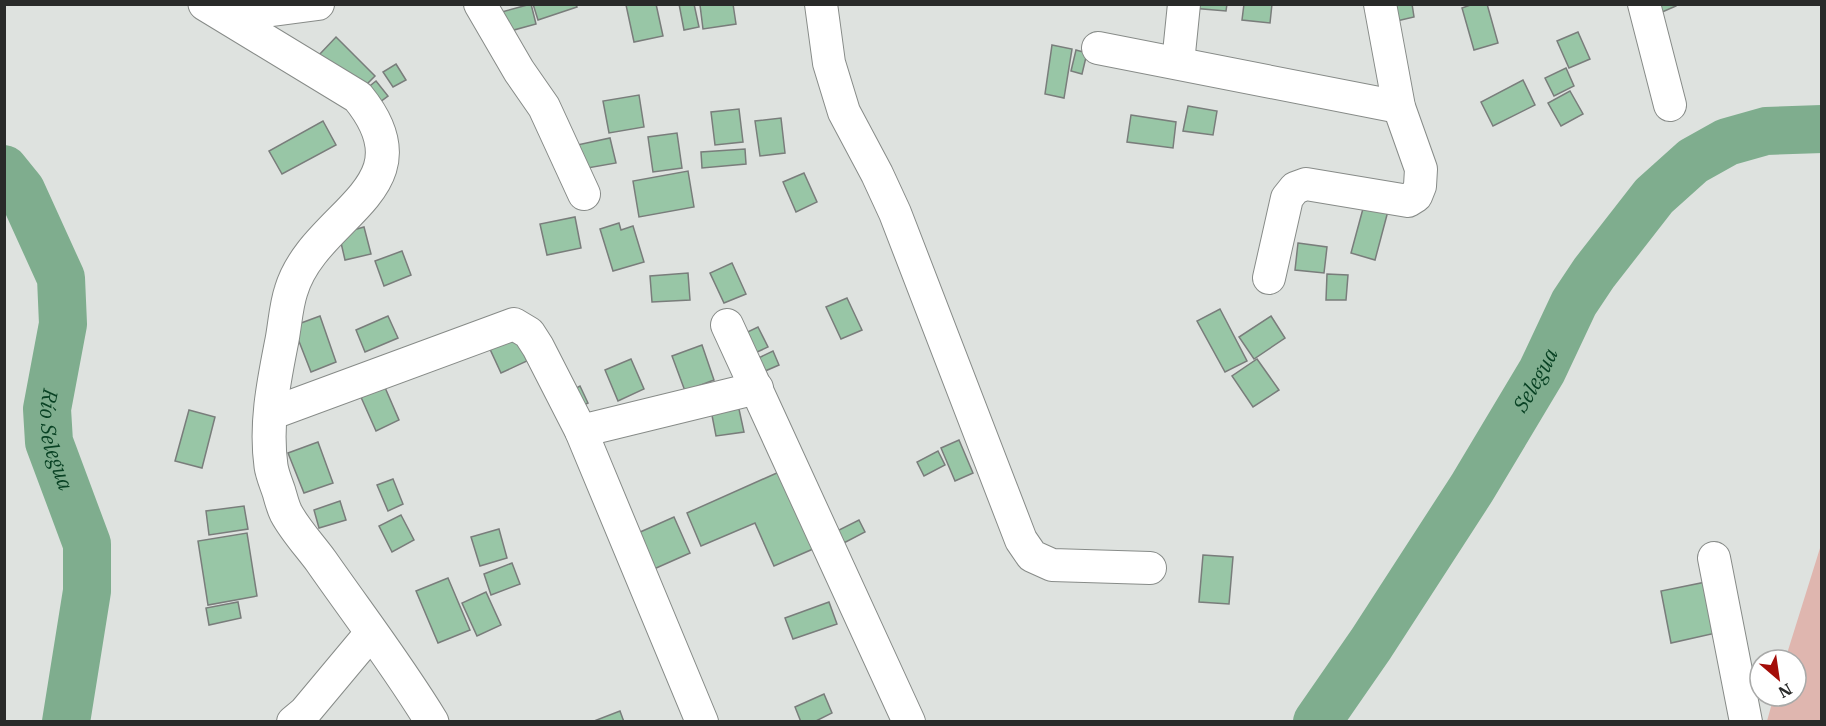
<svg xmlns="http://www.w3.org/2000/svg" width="1826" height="726" font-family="'IBM Plex Serif',serif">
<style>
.green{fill:#dfb6af}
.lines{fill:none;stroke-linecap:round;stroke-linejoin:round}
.river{stroke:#7fad8e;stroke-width:48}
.building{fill:#98c6a6;stroke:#797d7b;stroke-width:1.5}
.minor-casing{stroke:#878b88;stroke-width:34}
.tertiary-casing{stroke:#878b88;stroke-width:35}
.minor{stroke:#fff;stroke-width:32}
.tertiary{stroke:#fff;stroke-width:33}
.labels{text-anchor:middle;stroke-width:4.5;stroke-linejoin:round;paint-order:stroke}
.water-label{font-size:21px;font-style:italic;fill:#094224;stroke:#fff}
</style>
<rect width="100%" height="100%" fill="#dee2df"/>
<polygon class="green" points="1821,545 1821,721 1767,721 1774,696 1796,696 1796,660 1785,660"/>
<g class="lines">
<g class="river">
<path id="s1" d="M4,169l17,21 40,88 2,46 -16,85 2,33 38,102v47l-21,131"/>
<path id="s2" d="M1317,722l54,-78 101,-156 70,-117 32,-68 20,-30 60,-77 39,-35 34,-19 39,-11 56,-2"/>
</g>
</g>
<g class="building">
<polygon points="531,4 536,24 503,33 498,13"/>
<polygon points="533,4 576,4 577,7 538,20"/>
<polygon points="656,4 663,36 634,42 626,5"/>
<polygon points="679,4 694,4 699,27 684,30"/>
<polygon points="733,4 736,24 703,29 700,5"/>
<polygon points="1191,4 1227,4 1226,11 1191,8"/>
<polygon points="1244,4 1272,4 1270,23 1242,20"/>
<polygon points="1385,4 1412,4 1414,17 1388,23"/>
<polygon points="1473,4 1487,4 1498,43 1474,50 1462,8"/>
<polygon points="1648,4 1676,4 1676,6 1653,16"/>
<polygon points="1578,32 1590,59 1569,68 1557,41"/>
<polygon points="336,37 375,76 358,93 319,55"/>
<polygon points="1052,45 1072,49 1064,98 1045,94"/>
<polygon points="1076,50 1087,53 1082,74 1071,71"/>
<polygon points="396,64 406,80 393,87 383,72"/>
<polygon points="1566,68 1574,86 1554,96 1545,78"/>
<polygon points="1523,80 1535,105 1493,126 1481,102"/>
<polygon points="376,81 388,96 372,108 361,93"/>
<polygon points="1570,91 1583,114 1561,126 1548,103"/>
<polygon points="639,95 644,127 609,133 603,101"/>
<polygon points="1188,106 1217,111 1213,135 1183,131"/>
<polygon points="739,109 743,142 715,145 711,112"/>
<polygon points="1131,115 1176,122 1173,148 1127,142"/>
<polygon points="781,118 785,153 760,156 755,121"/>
<polygon points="323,121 336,145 282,174 269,151"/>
<polygon points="677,133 682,168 653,172 648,137"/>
<polygon points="610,138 616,163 582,169 577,145"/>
<polygon points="745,149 746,164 702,168 701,152"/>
<polygon points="688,171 694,207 639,217 633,181"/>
<polygon points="804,173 817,202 796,212 783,182"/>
<polygon points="1364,205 1388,211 1375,260 1351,253"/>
<polygon points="575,217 581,248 547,255 540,224"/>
<polygon points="619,223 621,230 633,226 644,262 613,271 600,229"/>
<polygon points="364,227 371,254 345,260 339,234"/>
<polygon points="1298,243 1327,247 1324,273 1295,270"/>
<polygon points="402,251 411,275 384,286 375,261"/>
<polygon points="732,263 746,294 724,303 710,273"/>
<polygon points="688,273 690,300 652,302 650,276"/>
<polygon points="1327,274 1348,275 1346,300 1326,300"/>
<polygon points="847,298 862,330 841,339 826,307"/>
<polygon points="1220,309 1247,361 1225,372 1197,321"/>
<polygon points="320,316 336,362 311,372 293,326"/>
<polygon points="388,316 398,338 365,352 356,330"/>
<polygon points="1271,316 1285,338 1254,359 1239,337"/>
<polygon points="758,327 768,347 746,357 737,337"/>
<polygon points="514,334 527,361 501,373 489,347"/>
<polygon points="702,345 714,380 685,391 672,356"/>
<polygon points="773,351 779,365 756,375 750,362"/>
<polygon points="631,359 644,389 618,401 605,370"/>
<polygon points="1257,359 1279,390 1253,407 1232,376"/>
<polygon points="380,376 399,420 376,431 356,386"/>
<polygon points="580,386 588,403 574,409 567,393"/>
<polygon points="737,400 744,432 716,436 710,405"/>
<polygon points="189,410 215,417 202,468 175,461"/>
<polygon points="959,440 973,473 955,481 941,448"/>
<polygon points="318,442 333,483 304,493 288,453"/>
<polygon points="938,451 945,465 924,476 917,462"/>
<polygon points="779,472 813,549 774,566 755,523 701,546 687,513"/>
<polygon points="393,479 403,504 388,511 377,485"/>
<polygon points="340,501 346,520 319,528 314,510"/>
<polygon points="244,506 248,529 209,535 206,511"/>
<polygon points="401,515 414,540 392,552 379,526"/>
<polygon points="674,517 690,553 645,573 629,537"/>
<polygon points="859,520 865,532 840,545 833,533"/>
<polygon points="499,529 507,558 480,566 471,537"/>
<polygon points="247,533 257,596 208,605 198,541"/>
<polygon points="1203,555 1233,557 1229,604 1199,602"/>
<polygon points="512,563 520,584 491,595 484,574"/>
<polygon points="448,578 470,630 438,643 416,591"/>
<polygon points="1706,582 1716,633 1671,643 1661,591"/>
<polygon points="486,592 501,625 477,636 462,603"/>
<polygon points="238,602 241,618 209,625 206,608"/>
<polygon points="829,602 837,624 793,639 785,618"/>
<polygon points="824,694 832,713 814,722 801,722 795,707"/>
<polygon points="620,711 624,722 594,722 594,721"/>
</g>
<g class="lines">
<defs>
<g id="minor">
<polyline points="480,4 519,71 544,107 584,194"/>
<polyline points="821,4 829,63 844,112 877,174 895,213 1021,540 1032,556 1052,565 1150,568"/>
<polyline points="1644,4 1670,105"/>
<polyline points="226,16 318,4"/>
<polyline points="1098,48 1399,107"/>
<polyline points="1178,63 1184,4"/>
<polyline points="1269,278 1287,198 1295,188 1306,184 1408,201 1416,196 1420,186 1421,169 1399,107 1380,4"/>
<polyline points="727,325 909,722"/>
<polyline points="270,414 514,324 529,333 538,347 581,431 702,722"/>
<polyline points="581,431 757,388"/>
<polyline points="1714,558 1746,722"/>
<polyline points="293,722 305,712 371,633"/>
</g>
<path id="tertiary" d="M205,4l153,93c75,92 -44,116 -67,194 -5,15 -6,33 -9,49 -8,41 -17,83 -11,126 1,8 5,17 8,26 2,7 4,15 7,21 9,17 24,33 35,48 37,53 77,105 111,161"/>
</defs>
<use href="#minor" class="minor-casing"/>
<use href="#tertiary" class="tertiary-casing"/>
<use href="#minor" class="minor"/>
<use href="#tertiary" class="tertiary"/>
</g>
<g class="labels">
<g class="water-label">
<text dy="7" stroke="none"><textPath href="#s2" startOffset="406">Selegua</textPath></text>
<text dy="7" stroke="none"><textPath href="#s1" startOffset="288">Río Selegua</textPath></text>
</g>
</g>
<rect width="1826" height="726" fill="none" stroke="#292a29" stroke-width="12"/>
<g transform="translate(1778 678) rotate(151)"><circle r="28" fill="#ffffff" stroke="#a9aaa9" stroke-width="1.5"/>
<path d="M0-4.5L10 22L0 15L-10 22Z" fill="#a40d09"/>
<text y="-9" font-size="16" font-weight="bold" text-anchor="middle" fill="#292a29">N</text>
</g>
</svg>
